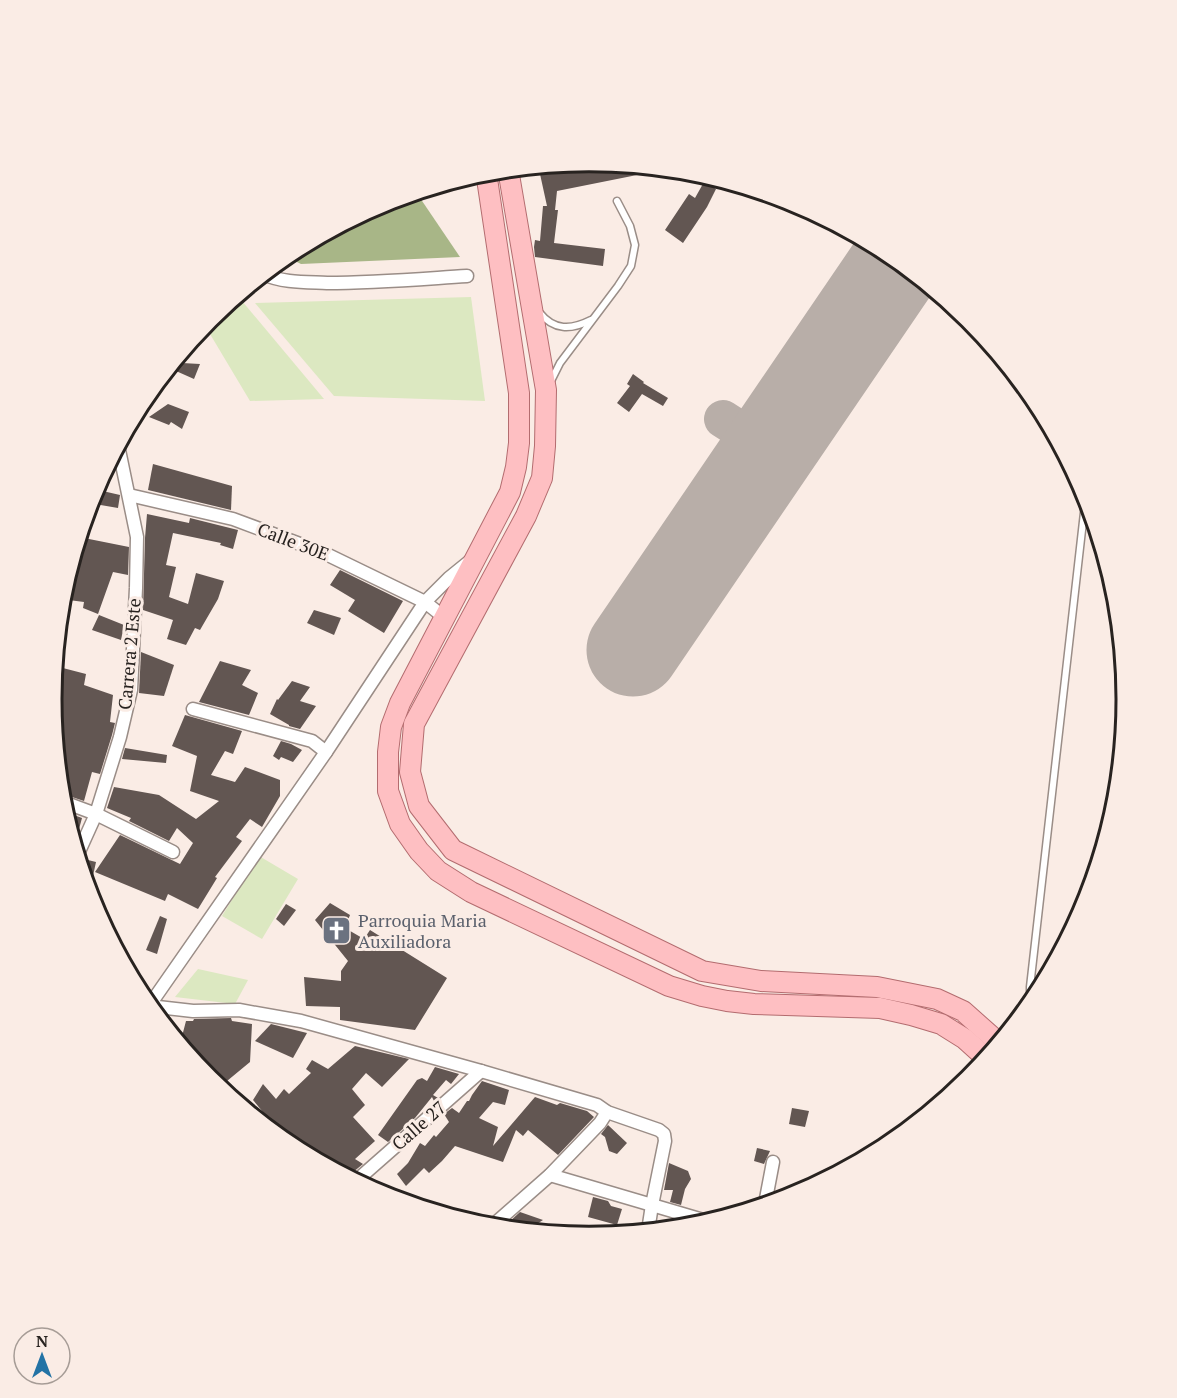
<svg xmlns="http://www.w3.org/2000/svg" width="1177" height="1398" font-family="'PT Serif',serif">
<style>
.green{fill:#dce8c1}
.forest{fill:#a8b687}
.lines{fill:none;stroke-linecap:round;stroke-linejoin:round}
.taxiway{stroke:#b8aea8;stroke-width:38}
.runway{stroke:#b8aea8;stroke-width:93}
.building{fill:#625652}
.service-casing{stroke:#9a8d87;stroke-width:9}
.minor-casing{stroke:#9a8d87;stroke-width:15}
.primary-casing{stroke:#b36c6f;stroke-width:22}
.service{stroke:#fff;stroke-width:6}
.minor{stroke:#fff;stroke-width:12}
.primary{stroke:#febfc2;stroke-width:20}
.labels{text-anchor:middle;stroke-width:6;stroke-linejoin:round;paint-order:stroke}
.street-label{font-size:18px;fill:#282320;stroke:#faece5}
.worship-label{font-size:18px;fill:#5b616d;stroke:#faece5;text-anchor:start}
.rim{fill:none;stroke:#282320;stroke-width:3}
</style>
<rect width="100%" height="100%" fill="#faece5"/>
<g class="green">
<polygon points="237,295 324,399 250,401 204,324 209,319"/>
<polygon points="471,297 485,401 334,396 255,303"/>
<polygon points="259,856 298,879 262,939 222,916"/>
<polygon points="198,969 248,980 235,1004 175,997"/>
</g>
<polygon class="forest" points="416,192 460,257 301,264 285,256 290,252 383,202"/>
<g class="lines">
<polyline class="taxiway" points="723,419 770,449"/>
<polyline class="runway" points="633,650 898,261"/>
</g>
<g class="building">
<polygon points="597,162 657,168 657,171 557,191 555,210 558,210 554,243 605,249 603,266 535,257 534,247 535,240 540,241 543,206 547,206 540,174"/>
<polygon points="704,182 716,189 707,207 683,243 665,230 689,194 695,198"/>
<polygon points="182,363 200,364 194,379 176,371"/>
<polygon points="633,374 644,382 643,383 668,398 663,406 642,394 629,412 617,403 630,386 627,384"/>
<polygon points="168,404 189,412 182,429 171,422 169,425 149,417"/>
<polygon points="153,464 232,486 231,510 148,490"/>
<polygon points="94,489 120,495 118,508 89,503"/>
<polygon points="147,514 189,523 190,518 238,530 233,549 220,545 221,543 173,533 166,565 176,567 169,597 188,604 196,573 224,581 218,599 200,630 195,628 186,645 167,639 173,620 143,610 145,538"/>
<polygon points="79,537 129,547 128,575 113,572 98,614 83,608 84,602 61,599"/>
<polygon points="340,570 403,601 384,633 348,611 355,600 330,585"/>
<polygon points="314,610 341,618 334,635 307,623"/>
<polygon points="99,615 124,625 121,640 92,630"/>
<polygon points="141,652 174,665 164,696 139,693"/>
<polygon points="220,661 251,670 242,685 258,693 249,715 199,702"/>
<polygon points="59,667 86,674 84,685 113,695 110,722 115,723 112,735 100,774 92,772 84,801 60,793 51,699 53,677 56,678"/>
<polygon points="292,681 310,687 300,701 316,706 300,729 289,726 289,725 270,714 277,699 278,700"/>
<polygon points="185,715 242,731 233,754 225,751 211,775 235,782 245,767 280,780 280,796 262,827 250,819 236,837 242,841 215,877 217,878 198,909 168,894 165,901 95,872 120,835 180,864 193,843 177,828 169,841 129,821 131,818 107,808 114,787 159,795 196,819 219,801 190,791 197,756 172,746"/>
<polygon points="281,741 291,744 302,750 293,762 281,757 279,760 273,756"/>
<polygon points="125,748 167,755 166,763 122,759"/>
<polygon points="63,811 82,818 78,833 73,844"/>
<polygon points="84,859 96,862 89,894 79,864"/>
<polygon points="330,903 350,915 345,928 364,939 370,930 447,978 415,1030 340,1020 340,1007 306,1006 304,977 341,981 341,971 348,961 315,920"/>
<polygon points="286,904 296,910 284,926 276,919"/>
<polygon points="160,916 167,919 157,954 146,950"/>
<polygon points="231,1018 232,1021 252,1024 250,1062 227,1081 185,1051 180,1044 186,1021 193,1021 194,1019"/>
<polygon points="271,1024 307,1033 293,1058 255,1041"/>
<polygon points="355,1046 409,1059 382,1087 366,1073 352,1089 365,1105 353,1117 375,1141 355,1159 363,1164 347,1177 301,1152 289,1136 287,1137 267,1119 268,1118 253,1100 263,1084 276,1099 284,1089 289,1094 311,1073 306,1069 312,1060 328,1069"/>
<polygon points="435,1067 459,1074 451,1084 446,1080 433,1095 438,1098 434,1101 432,1097 415,1118 388,1142 378,1135 417,1080 422,1078 427,1081"/>
<polygon points="482,1081 509,1090 505,1105 493,1102 479,1118 498,1127 493,1146 535,1097 557,1105 560,1103 587,1111 594,1117 558,1155 528,1130 523,1136 516,1130 503,1162 455,1146 442,1161 429,1173 424,1168 406,1186 397,1174 408,1163 420,1143 425,1146 434,1135 436,1137 449,1122 444,1114 452,1108 459,1113 467,1101 469,1101 472,1095"/>
<polygon points="792,1108 809,1111 805,1127 789,1124"/>
<polygon points="608,1125 627,1143 617,1154 609,1151 605,1137 601,1134"/>
<polygon points="757,1148 770,1151 764,1164 754,1161"/>
<polygon points="669,1163 688,1171 691,1179 685,1189 681,1205 670,1202 673,1190 664,1190"/>
<polygon points="593,1197 608,1201 611,1206 622,1209 617,1225 588,1217"/>
<polygon points="520,1212 543,1220 529,1229 508,1223"/>
</g>
<g class="lines">
<defs>
<g id="service">
<path d="M539,312c15,19 32,18 52,8"/>
<polyline points="551,381 560,363 618,286 631,266 635,245 630,226 617,201"/>
<polyline points="111,934 116,949"/>
<polyline points="135,985 144,996 149,1005"/>
<polyline points="1030,1004 1030,987 1086,495"/>
</g>
<g id="minor">
<path d="M263,274c20,9 43,8 64,9 47,0 93,-4 140,-7"/>
<polyline points="129,495 233,519 324,553 425,602 445,618"/>
<polyline points="59,617 60,615"/>
<polyline points="193,709 312,741 326,752"/>
<polyline points="61,801 96,814 173,852"/>
<polyline points="77,856 96,814 120,737 131,690 136,588 137,537 118,445"/>
<polyline points="149,1006 193,1011 239,1010 301,1021 481,1071 597,1105 607,1112 659,1130 664,1134 665,1141 652,1205 648,1231"/>
<polyline points="149,1006 326,752 425,602 449,578 470,561"/>
<polyline points="550,1175 703,1220 706,1222"/>
<polyline points="356,1181 481,1071"/>
<polyline points="765,1204 773,1162"/>
<polyline points="491,1227 550,1175 600,1123 607,1112"/>
</g>
<g id="primary">
<polyline points="508,169 546,390 545,446 542,478 526,516 414,724 410,772 419,806 453,850 702,971 761,981 877,987 937,999 963,1011 999,1043"/>
<polyline points="486,172 519,393 519,443 516,467 510,492 400,703 391,727 388,752 388,791 400,824 419,851 438,871 471,892 669,986 702,996 727,1001 754,1004 880,1008 911,1015 941,1024 965,1039 986,1058"/>
</g>
</defs>
<use href="#service" class="service-casing"/>
<use href="#minor" class="minor-casing"/>
<use href="#primary" class="primary-casing"/>
<use href="#service" class="service"/>
<use href="#minor" class="minor"/>
<use href="#primary" class="primary"/>
</g>
<defs>
<symbol id="church-square" viewBox="-11 -11 22 22"><rect x="-9" y="-9" width="18" height="18" rx="4" fill="#6b7280" stroke="#faece5"/><path d="M-1.2-6h2.4v3.5h3.3v2.4h-3.3V6h-2.4V-.1h-3.3v-2.4h3.3Z" fill="#fff"/></symbol>
</defs>
<g fill-rule="evenodd">
<use href="#church-square" x="320" y="914" width="33" height="33"/>
</g>
<g class="labels">
<g class="street-label">
<text transform="translate(293 542) rotate(21)" y="6">Calle 30E</text>
<text transform="translate(130 654) rotate(-85)" y="6">Carrera 2 Este</text>
<text transform="translate(419 1126) rotate(-41)" y="6">Calle 27</text>
</g>
<g class="worship-label">
<text x="358" y="927">Parroquia Maria<tspan x="358" dy="21">Auxiliadora</tspan></text>
</g>
</g>
<path d="M0 0H1177V1398H0ZM62 699a527 527 0 1 1 1054 0a527 527 0 1 1-1054 0Z" fill="#faece5" fill-rule="evenodd"/>
<path class="rim" d="M62 699a527 527 0 1 1 1054 0a527 527 0 1 1-1054 0Z"/>
<g transform="translate(42 1356)"><circle r="28" fill="#faece5" stroke="#a69c96" stroke-width="1.5"/>
<path d="M0-4.5L10 22L0 15L-10 22Z" fill="#2373a5"/>
<text y="-9" font-size="16" font-weight="bold" text-anchor="middle" fill="#282320">N</text>
</g>
</svg>
